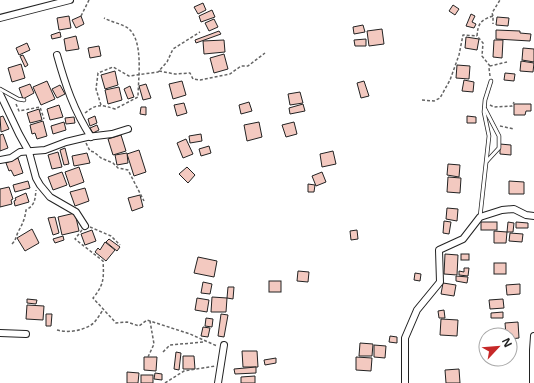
<svg xmlns="http://www.w3.org/2000/svg" width="534" height="383" font-family="'Open Sans',sans-serif">
<style>
.building{fill:#f3c9c0;stroke:#222}
.lines{fill:none;stroke-linecap:round;stroke-linejoin:round}
.lane-casing{stroke:#222;stroke-width:4.5}
.street-casing{stroke:#222;stroke-width:8}
.path{stroke:#646464;stroke-width:1.5;stroke-dasharray:3 2;stroke-linecap:butt}
.lane{stroke:#fff;stroke-width:3}
.street{stroke:#fff;stroke-width:6}
</style>
<rect width="100%" height="100%" fill="#fff"/>
<g class="building">
<polygon points="203,3 206,10 198,14 194,7"/>
<polygon points="453,5 459,9 455,15 449,11"/>
<polygon points="212,10 215,17 201,22 199,16"/>
<polygon points="471,14 475,16 472,22 476,24 474,28 466,26"/>
<polygon points="69,16 71,28 59,30 57,18"/>
<polygon points="81,16 84,24 76,28 72,20"/>
<polygon points="497,17 509,18 508,26 496,25"/>
<polygon points="214,19 218,27 209,31 205,23"/>
<polygon points="363,25 365,32 354,34 353,27"/>
<polygon points="382,29 384,44 369,46 367,31"/>
<polygon points="496,30 520,31 520,33 531,34 530,41 496,39"/>
<polygon points="219,31 221,34 196,43 195,40"/>
<polygon points="60,32 61,37 52,39 51,35"/>
<polygon points="76,36 79,49 66,51 64,39"/>
<polygon points="466,37 479,39 477,50 465,48"/>
<polygon points="366,39 366,46 355,46 354,40"/>
<polygon points="224,40 225,52 204,54 203,41"/>
<polygon points="494,40 503,40 502,58 493,57"/>
<polygon points="27,43 30,50 19,55 16,48"/>
<polygon points="99,46 101,56 90,58 88,48"/>
<polygon points="523,48 534,49 534,62 522,60"/>
<polygon points="224,54 228,69 214,73 210,58"/>
<polygon points="23,55 28,65 25,67 20,56"/>
<polygon points="521,61 534,63 533,72 520,71"/>
<polygon points="21,64 25,78 12,82 8,68"/>
<polygon points="457,65 470,66 469,79 456,78"/>
<polygon points="115,71 118,85 105,89 101,75"/>
<polygon points="505,73 515,74 514,81 504,80"/>
<polygon points="464,80 474,82 473,92 462,91"/>
<polygon points="47,81 55,99 41,105 33,87"/>
<polygon points="182,81 186,95 173,99 169,84"/>
<polygon points="364,81 369,96 361,98 357,83"/>
<polygon points="30,84 34,93 23,99 19,88"/>
<polygon points="146,84 151,98 143,100 139,86"/>
<polygon points="60,85 65,94 57,98 52,89"/>
<polygon points="130,86 134,97 128,99 124,89"/>
<polygon points="119,87 122,100 108,104 105,90"/>
<polygon points="300,92 303,103 290,105 288,94"/>
<polygon points="249,102 252,111 241,114 239,105"/>
<polygon points="184,103 187,113 177,116 174,105"/>
<polygon points="303,104 305,111 290,114 289,108"/>
<polygon points="514,104 531,104 531,111 526,111 525,115 514,115"/>
<polygon points="59,105 63,117 50,120 47,109"/>
<polygon points="141,107 146,107 146,115 140,114"/>
<polygon points="39,109 42,120 30,123 27,113"/>
<polygon points="3,116 9,129 1,132 0,117"/>
<polygon points="95,116 97,123 90,126 88,119"/>
<polygon points="467,116 476,117 476,123 467,123"/>
<polygon points="74,117 75,123 66,124 65,118"/>
<polygon points="43,121 47,136 37,139 35,133 32,134 30,125"/>
<polygon points="64,122 66,130 53,134 51,126"/>
<polygon points="259,122 262,137 247,141 244,125"/>
<polygon points="294,122 297,134 286,137 282,125"/>
<polygon points="97,125 99,130 93,133 90,128"/>
<polygon points="3,134 8,148 0,151 0,135"/>
<polygon points="201,134 202,141 190,143 189,136"/>
<polygon points="121,135 126,151 113,155 108,139"/>
<polygon points="186,139 193,154 183,158 177,143"/>
<polygon points="500,144 511,145 511,155 500,154"/>
<polygon points="209,146 211,153 201,156 199,149"/>
<polygon points="65,148 69,164 64,165 60,150"/>
<polygon points="139,150 146,172 134,176 127,154"/>
<polygon points="333,151 336,164 322,167 320,154"/>
<polygon points="58,152 62,167 52,169 48,155"/>
<polygon points="87,153 90,163 74,166 72,156"/>
<polygon points="127,153 128,163 117,165 115,155"/>
<polygon points="18,158 23,173 14,176 11,170 9,171 6,163"/>
<polygon points="448,164 460,165 459,177 447,175"/>
<polygon points="79,167 84,182 70,187 65,172"/>
<polygon points="187,167 195,175 188,183 179,174"/>
<polygon points="62,172 67,185 53,190 48,177"/>
<polygon points="322,172 326,182 316,186 312,176"/>
<polygon points="448,177 461,178 460,193 447,192"/>
<polygon points="28,181 30,188 15,192 13,185"/>
<polygon points="509,181 524,182 524,194 509,194"/>
<polygon points="308,184 315,185 314,192 308,192"/>
<polygon points="9,187 13,199 11,200 12,204 0,207 0,189"/>
<polygon points="85,188 89,201 75,206 70,192"/>
<polygon points="26,193 29,202 15,206 14,201 16,200 15,198"/>
<polygon points="140,195 143,207 132,211 128,198"/>
<polygon points="447,208 458,209 457,221 446,219"/>
<polygon points="75,213 79,231 62,235 58,217"/>
<polygon points="55,217 59,233 53,235 48,218"/>
<polygon points="444,221 451,222 449,234 443,233"/>
<rect x="481" y="222" width="16" height="8"/>
<polygon points="508,222 514,223 513,232 507,232"/>
<polygon points="516,222 528,223 528,228 516,228"/>
<polygon points="32,229 39,243 25,251 17,238"/>
<polygon points="92,230 96,241 85,245 81,234"/>
<polygon points="357,230 358,239 351,240 350,231"/>
<polygon points="494,231 507,232 506,243 494,243"/>
<polygon points="510,233 523,234 522,242 509,241"/>
<polygon points="63,236 64,240 55,243 53,239"/>
<polygon points="109,239 120,247 117,251 106,242"/>
<polygon points="105,242 115,250 106,261 95,252 98,248 100,250"/>
<polygon points="445,254 458,255 457,275 444,274"/>
<rect x="461" y="254" width="8" height="6"/>
<polygon points="198,257 217,261 214,277 194,273"/>
<rect x="494" y="263" width="12" height="11"/>
<polygon points="464,268 469,268 468,276 459,275 459,271 464,272"/>
<polygon points="298,271 309,272 308,282 297,281"/>
<polygon points="415,273 421,274 420,281 414,280"/>
<polygon points="456,276 468,277 467,283 456,281"/>
<rect x="269" y="281" width="12" height="11"/>
<polygon points="203,282 212,284 210,294 201,293"/>
<polygon points="443,283 456,285 454,296 441,294"/>
<polygon points="520,284 520,294 507,295 506,285"/>
<polygon points="228,287 234,287 233,299 227,298"/>
<polygon points="212,297 227,298 226,312 211,312"/>
<polygon points="197,298 209,300 207,312 195,310"/>
<polygon points="27,299 37,300 36,304 27,303"/>
<polygon points="503,299 504,308 490,309 489,300"/>
<polygon points="27,305 44,306 43,320 26,319"/>
<polygon points="444,310 445,318 439,318 438,311"/>
<polygon points="503,312 503,318 491,318 491,313"/>
<polygon points="46,314 52,314 51,326 46,326"/>
<polygon points="221,314 228,315 224,337 218,336"/>
<polygon points="206,318 213,319 212,327 205,326"/>
<polygon points="441,319 458,320 457,336 440,335"/>
<polygon points="518,322 519,338 510,339 510,335 506,335 505,323"/>
<polygon points="203,327 210,328 208,337 201,336"/>
<polygon points="390,336 397,337 397,343 389,342"/>
<polygon points="510,341 514,341 515,351 510,351"/>
<polygon points="360,343 373,344 372,356 359,356"/>
<polygon points="374,345 386,346 385,358 374,357"/>
<polygon points="242,351 257,351 258,367 243,367"/>
<polygon points="176,352 181,353 179,370 174,369"/>
<polygon points="183,356 194,356 195,369 183,369"/>
<polygon points="144,357 157,357 156,371 144,370"/>
<polygon points="356,357 372,358 371,371 356,370"/>
<polygon points="276,358 276,363 265,365 264,360"/>
<polygon points="256,367 256,373 235,374 234,369"/>
<polygon points="459,369 460,383 446,383 445,370"/>
<polygon points="127,372 139,373 138,383 127,383"/>
<polygon points="155,373 162,374 162,380 154,379"/>
<rect x="141" y="375" width="12" height="8"/>
<polygon points="255,376 255,383 241,383 241,377"/>
</g>
<g class="lines">
<defs>
<g id="lane">
<polyline points="0,89 18,99 24,100"/>
<polyline points="485,109 499,136 499,148 487,161"/>
<polyline points="480,217 489,136 484,112 485,100 491,81"/>
</g>
<g id="street">
<polyline points="0,18 70,0"/>
<path d="M57,55c8,29 17,56 34,82"/>
<polyline points="0,94 19,134 29,152 36,178 40,185 50,197 76,212 85,226"/>
<polyline points="0,160 11,158 20,152 45,150 66,142 87,137 112,134 128,129"/>
<polyline points="0,333 26,334"/>
<polyline points="218,383 224,345"/>
<polyline points="405,383 405,338 417,310 440,282 439,250 463,239 480,217 502,210 514,209 526,215 534,216"/>
<polyline points="533,383 533,350 534,336"/>
</g>
</defs>
<use href="#lane" class="lane-casing"/>
<use href="#street" class="street-casing"/>
<g class="path">
<polyline points="81,16 89,0"/>
<polyline points="493,16 492,13 500,0"/>
<path d="M490,66l-8,-10 1,-13 -6,-7c1,-12 3,-16 16,-20v8"/>
<polyline points="159,71 175,74 190,73 193,79 200,80 230,74 241,66 248,66 265,53"/>
<polyline points="490,76 489,68 490,66 507,62"/>
<polyline points="422,100 434,101 440,98 450,80 459,55 463,35 477,36"/>
<polyline points="16,104 19,111 40,107 44,119"/>
<polyline points="101,105 96,89 98,73 113,67 129,76 158,72 167,62 173,49 200,32"/>
<polyline points="490,105 494,107 512,106 514,102"/>
<path d="M85,113c12,-10 17,-8 30,-4l23,-12c0,-17 6,-55 -9,-68 -6,-5 -18,-7 -25,-11"/>
<polyline points="500,126 514,129"/>
<polyline points="86,143 90,151 94,152 101,158 113,163 118,168 128,170 144,201"/>
<polyline points="90,227 111,236 120,245"/>
<path d="M82,230l-7,9 28,22c1,17 1,24 -10,37l23,25 11,-1 12,4 8,-6 43,14 27,12"/>
<path d="M12,244c4,-4 4,-7 6,-12 4,-7 7,-13 8,-22 9,-5 9,-10 10,-20"/>
<path d="M57,330c11,3 24,1 34,-5 5,-3 9,-11 12,-15"/>
<polyline points="163,352 170,345 204,342"/>
<polyline points="148,357 154,344 150,321"/>
<polyline points="165,383 184,371 215,366"/>
</g>
<use href="#lane" class="lane"/>
<use href="#street" class="street"/>
</g>
<g transform="translate(498 347) rotate(64)"><circle r="19" fill="#ffffff" stroke="#a7a7a7"/>
<path d="M0-3L7 15L0 10L-7 15Z" fill="#c62828"/>
<text y="-6" font-size="11" font-weight="bold" text-anchor="middle" fill="#222222">N</text>
</g>
</svg>
